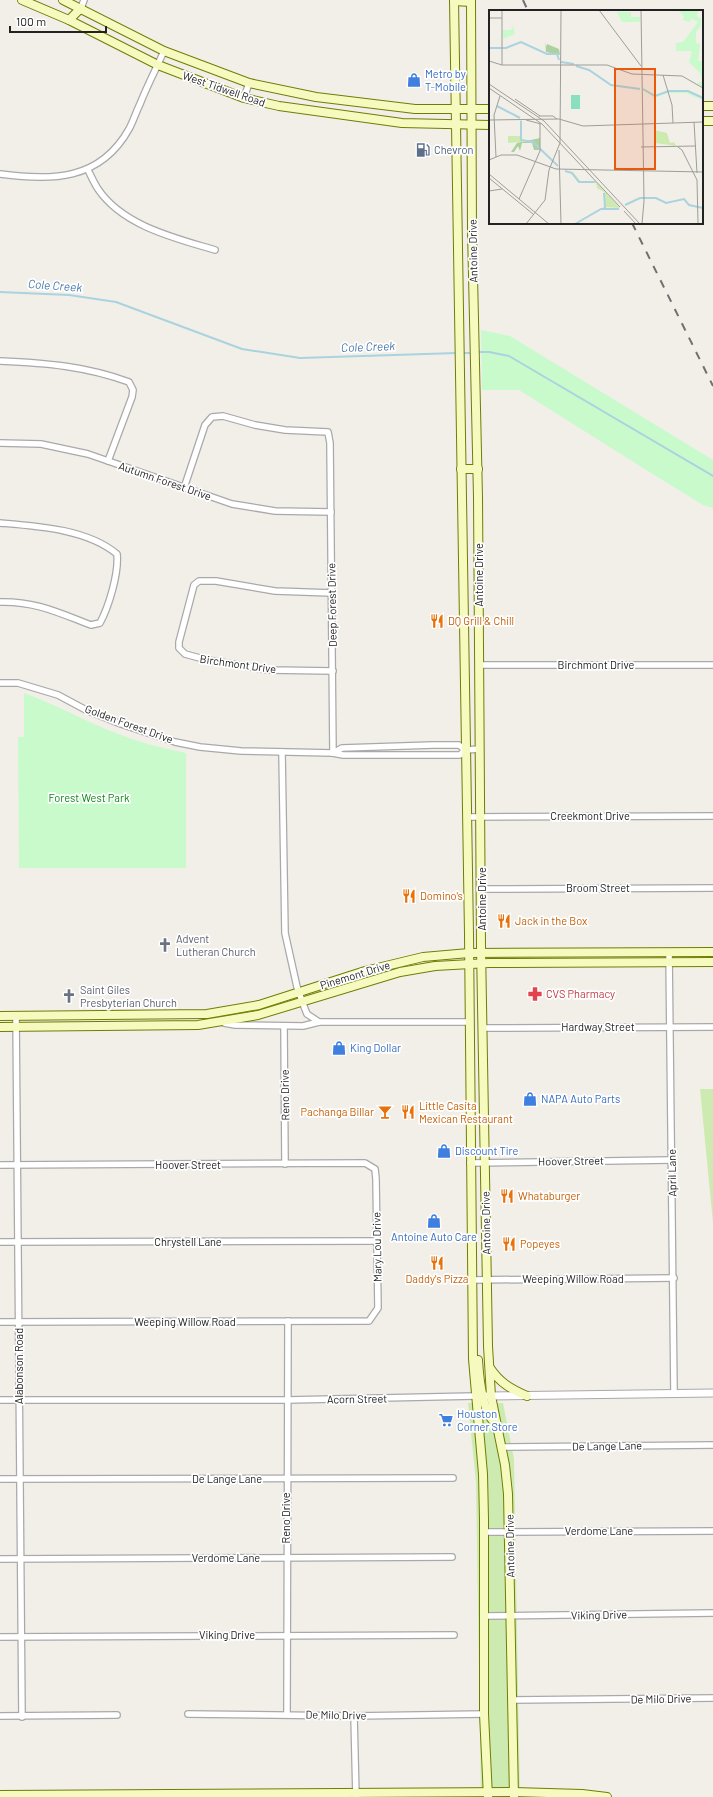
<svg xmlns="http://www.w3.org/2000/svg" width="713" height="1797" font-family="Barlow,sans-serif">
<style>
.grass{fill:#cdebb0}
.park{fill:#c8facc}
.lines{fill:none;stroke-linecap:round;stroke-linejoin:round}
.stream{stroke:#aad3df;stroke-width:2}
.minor-casing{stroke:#a9a9a9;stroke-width:8}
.tertiary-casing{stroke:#a9a9a9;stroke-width:9}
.secondary-casing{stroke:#707d05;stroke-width:10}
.minor{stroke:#fff;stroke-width:5.5}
.tertiary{stroke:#fff;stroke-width:7}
.secondary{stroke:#f7fabf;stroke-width:8}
.rail{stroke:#707070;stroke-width:2;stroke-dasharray:8 8;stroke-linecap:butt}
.labels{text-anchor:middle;stroke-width:3.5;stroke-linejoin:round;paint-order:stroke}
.shop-label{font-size:11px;fill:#366cbe;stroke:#fff;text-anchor:start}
.street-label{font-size:11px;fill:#222;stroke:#fff}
.service-label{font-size:11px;fill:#4e5e75;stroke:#fff;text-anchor:start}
.food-label{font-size:11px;fill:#c56008;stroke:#fff;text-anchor:start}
.park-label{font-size:11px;fill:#0c8416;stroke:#fff}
.worship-label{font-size:11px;fill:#5b616d;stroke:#fff;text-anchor:start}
.health-label{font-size:11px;fill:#be3a42;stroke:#fff;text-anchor:start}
.water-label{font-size:12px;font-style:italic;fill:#4a7aab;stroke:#fff}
.inset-river{fill:none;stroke:#aad3df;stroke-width:2}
.inset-road{fill:none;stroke:#9f9d99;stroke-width:1}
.view{fill:#e8590c;fill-opacity:0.15;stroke:#e8590c;stroke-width:2}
.inset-edge{fill:none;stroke:#222;stroke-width:2}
</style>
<rect width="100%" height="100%" fill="#f2efe9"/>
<g class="grass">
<polygon points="700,1089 713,1089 713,1223"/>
<polygon points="468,1403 503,1403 514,1459 520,1797 481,1797 476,1483"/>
</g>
<g class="park">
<polygon points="481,330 510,336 713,460 713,508 703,505 651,473 519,390 482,390"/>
<path d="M24,693c38,14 73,35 111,47 17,6 34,9 51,13v115h-167l-1,-131h6z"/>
</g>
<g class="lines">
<g class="stream">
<polyline points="0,292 69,295 116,302 242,349 300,358 457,353"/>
<polyline points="477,352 489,352 509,356 713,476"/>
<polyline points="461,353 473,353"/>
</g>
<defs>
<g id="minor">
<polyline points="81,8 84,0"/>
<polyline points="244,98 249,83"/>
<path d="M88,170c3,6 6,13 10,19 25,37 77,49 117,61"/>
<path d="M0,174c51,7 100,7 129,-45 4,-7 7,-17 11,-25 7,-18 16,-35 24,-53"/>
<path d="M0,361c46,2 85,5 129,21l4,8 -1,7 -24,64"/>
<polyline points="0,443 41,444 88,454 232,504 275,511 331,512"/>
<polyline points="184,488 205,425 212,417 223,416 255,425 285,430 328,432 330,443 333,753"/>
<path d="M0,523c37,3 87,6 117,31 2,19 -8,52 -17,69l-9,2c-32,-12 -56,-24 -91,-23"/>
<polyline points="332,593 275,591 216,581 199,581 194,585 179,642 179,648 185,654 207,660 269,670 333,671"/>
<polyline points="479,665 713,665"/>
<polyline points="0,683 18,683 58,695 86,710 121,724 175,742 200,747 241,751 333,753 343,755 460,755 465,750"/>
<polyline points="282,752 285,933 297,987 305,1009 307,1014 319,1022 469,1022"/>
<polyline points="333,753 342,748 433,745 459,745 465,750 480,749"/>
<polyline points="467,817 713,816"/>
<polyline points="482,889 713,888"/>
<polyline points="669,953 674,1393"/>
<polyline points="16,1016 22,1717"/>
<polyline points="224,1023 235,1025 303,1026 319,1022"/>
<polyline points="284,1026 285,1164"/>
<polyline points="483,1028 713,1027"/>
<polyline points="470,1163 671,1160"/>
<polyline points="0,1165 365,1163 375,1169 376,1179 378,1308 369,1321 0,1322"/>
<polyline points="0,1242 376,1241"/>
<polyline points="472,1280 674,1278"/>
<polyline points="0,1400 287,1400 475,1396"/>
<polyline points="502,1447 713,1445"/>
<polyline points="0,1479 453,1478"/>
<polyline points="484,1532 713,1531"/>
<polyline points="0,1559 452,1557"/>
<polyline points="484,1616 713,1613"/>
<polyline points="0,1637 454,1635"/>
<polyline points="512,1700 713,1698"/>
<polyline points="188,1714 354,1716 484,1714"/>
<polyline points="287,1714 288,1321"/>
<polyline points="0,1716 117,1715"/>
<polyline points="354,1716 356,1797"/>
</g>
<polyline id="tertiary" points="487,1396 713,1393"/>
<g id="secondary">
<polyline points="22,0 69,20 158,65 244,98 279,106 402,123 490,125"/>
<polyline points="63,0 164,51 249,83 316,97 415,109 490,109"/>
<polyline points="454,0 469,934 473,1359 483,1474 484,1519 484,1714 488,1797"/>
<polyline points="471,0 472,231 478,497 481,947 488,1346 491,1396 505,1465 508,1494 514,1797"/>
<polyline points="454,1 471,2"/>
<polyline points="69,20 81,8"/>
<polyline points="702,106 713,106"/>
<polyline points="702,121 713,121"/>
<polyline points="461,469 478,469"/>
<polyline points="0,1016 207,1014 259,1005 365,971 423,957 469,953 713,952"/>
<polyline points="0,1027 198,1025 258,1015 400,972 435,966 489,963 713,962"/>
<path d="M478,1360c1,17 4,49 16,62"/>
<path d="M490,1368c10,15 21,21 37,28"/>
<polyline points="0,1795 514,1792 582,1794 607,1797"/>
</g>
</defs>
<use href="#minor" class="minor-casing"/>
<use href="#tertiary" class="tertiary-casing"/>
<use href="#secondary" class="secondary-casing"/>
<use href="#minor" class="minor"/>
<use href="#tertiary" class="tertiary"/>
<use href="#secondary" class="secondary"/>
<g class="rail">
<polyline points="523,0 528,11"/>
<polyline points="632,223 713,386"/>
</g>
</g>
<defs>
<symbol id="shop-bare" viewBox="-9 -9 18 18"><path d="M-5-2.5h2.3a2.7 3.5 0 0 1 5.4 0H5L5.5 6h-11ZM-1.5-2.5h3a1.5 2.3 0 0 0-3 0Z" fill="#3f7fe0" stroke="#fff" stroke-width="2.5" paint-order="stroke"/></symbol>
<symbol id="fuel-bare" viewBox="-9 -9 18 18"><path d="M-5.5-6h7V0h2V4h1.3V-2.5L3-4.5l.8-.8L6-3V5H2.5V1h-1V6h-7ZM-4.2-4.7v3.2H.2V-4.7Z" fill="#5c6f8a" stroke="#fff" stroke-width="2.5" paint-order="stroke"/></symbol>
<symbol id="restaurant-bare" viewBox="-9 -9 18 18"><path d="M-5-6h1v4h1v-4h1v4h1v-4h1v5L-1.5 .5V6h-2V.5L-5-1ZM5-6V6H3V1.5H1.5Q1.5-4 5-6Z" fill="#e8710a" stroke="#fff" stroke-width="2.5" paint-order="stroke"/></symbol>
<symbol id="church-bare" viewBox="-9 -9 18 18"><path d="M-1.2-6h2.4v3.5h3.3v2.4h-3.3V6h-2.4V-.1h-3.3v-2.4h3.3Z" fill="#6b7280" stroke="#fff" stroke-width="2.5" paint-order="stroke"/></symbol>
<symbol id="pharmacy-bare" viewBox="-9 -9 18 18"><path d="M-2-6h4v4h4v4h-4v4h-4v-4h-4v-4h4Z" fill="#e0444e" stroke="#fff" stroke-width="2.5" paint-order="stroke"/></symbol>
<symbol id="bar-bare" viewBox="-9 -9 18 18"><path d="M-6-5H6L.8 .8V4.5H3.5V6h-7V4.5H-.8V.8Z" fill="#e8710a" stroke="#fff" stroke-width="2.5" paint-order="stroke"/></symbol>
<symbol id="supermarket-bare" viewBox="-9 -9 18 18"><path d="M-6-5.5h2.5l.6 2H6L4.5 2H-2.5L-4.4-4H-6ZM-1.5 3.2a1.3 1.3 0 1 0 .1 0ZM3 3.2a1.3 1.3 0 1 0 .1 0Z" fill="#3f7fe0" stroke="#fff" stroke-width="2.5" paint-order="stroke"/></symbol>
</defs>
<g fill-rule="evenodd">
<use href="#shop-bare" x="404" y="70" width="20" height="20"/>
<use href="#fuel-bare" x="413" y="140" width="20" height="20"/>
<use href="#restaurant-bare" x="427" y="611" width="20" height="20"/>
<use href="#restaurant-bare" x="399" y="886" width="20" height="20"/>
<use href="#restaurant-bare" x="494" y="911" width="20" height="20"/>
<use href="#church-bare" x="155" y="935" width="20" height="20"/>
<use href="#pharmacy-bare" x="525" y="984" width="20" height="20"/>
<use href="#church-bare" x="59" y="986" width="20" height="20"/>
<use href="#shop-bare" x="329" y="1038" width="20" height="20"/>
<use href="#shop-bare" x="520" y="1089" width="20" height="20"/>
<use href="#bar-bare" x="375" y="1102" width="20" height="20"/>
<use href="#restaurant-bare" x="398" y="1102" width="20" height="20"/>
<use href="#shop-bare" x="434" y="1141" width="20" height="20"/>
<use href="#restaurant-bare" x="497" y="1186" width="20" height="20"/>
<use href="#shop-bare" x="424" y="1211" width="20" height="20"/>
<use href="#restaurant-bare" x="499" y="1234" width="20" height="20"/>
<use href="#restaurant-bare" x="427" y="1253" width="20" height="20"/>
<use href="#supermarket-bare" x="436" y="1410" width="20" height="20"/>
</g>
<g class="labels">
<g class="shop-label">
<text x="425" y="78">Metro by<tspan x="425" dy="13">T-Mobile</tspan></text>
<text x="350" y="1052">King Dollar</text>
<text x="541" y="1103">NAPA Auto Parts</text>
<text x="455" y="1155">Discount Tire</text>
<text x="434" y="1241" text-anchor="middle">Antoine Auto Care</text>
<text x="457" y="1418">Houston<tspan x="457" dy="13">Corner Store</tspan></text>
</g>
<g class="street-label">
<text transform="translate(224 89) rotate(19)" y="4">West Tidwell Road</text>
<text transform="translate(473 251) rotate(-91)" y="4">Antoine Drive</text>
<text transform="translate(165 481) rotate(19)" y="4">Autumn Forest Drive</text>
<text transform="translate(479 575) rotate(-90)" y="4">Antoine Drive</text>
<text transform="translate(332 605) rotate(-91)" y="4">Deep Forest Drive</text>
<text transform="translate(238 664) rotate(8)" y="4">Birchmont Drive</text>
<text x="596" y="669">Birchmont Drive</text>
<text transform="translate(129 724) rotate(20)" y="4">Golden Forest Drive</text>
<text x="590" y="820">Creekmont Drive</text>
<text x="598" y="892">Broom Street</text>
<text transform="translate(482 899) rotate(-90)" y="4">Antoine Drive</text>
<text transform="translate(355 975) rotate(-17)" y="4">Pinemont Drive</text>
<text x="598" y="1031">Hardway Street</text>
<text transform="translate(285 1095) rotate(-91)" y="4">Reno Drive</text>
<text transform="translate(571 1161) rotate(-1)" y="4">Hoover Street</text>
<text x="188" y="1169">Hoover Street</text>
<text transform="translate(672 1173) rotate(-91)" y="4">April Lane</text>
<text transform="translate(486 1223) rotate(-91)" y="4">Antoine Drive</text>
<text x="188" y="1246">Chrystell Lane</text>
<text transform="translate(377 1247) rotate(-91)" y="4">Mary Lou Drive</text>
<text x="573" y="1283">Weeping Willow Road</text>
<text x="185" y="1326">Weeping Willow Road</text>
<text transform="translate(19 1366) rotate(-90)" y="4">Alabonson Road</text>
<text transform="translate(357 1399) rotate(-1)" y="4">Acorn Street</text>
<text transform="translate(607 1446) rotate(-1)" y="4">De Lange Lane</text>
<text x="227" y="1483">De Lange Lane</text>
<text transform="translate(286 1518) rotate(-90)" y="4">Reno Drive</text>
<text x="599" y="1535">Verdome Lane</text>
<text transform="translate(510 1546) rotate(-91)" y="4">Antoine Drive</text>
<text x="226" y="1562">Verdome Lane</text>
<text transform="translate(599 1615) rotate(-1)" y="4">Viking Drive</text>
<text x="227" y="1639">Viking Drive</text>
<text transform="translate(661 1699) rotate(-1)" y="4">De Milo Drive</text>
<text transform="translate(336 1715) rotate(1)" y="4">De Milo Drive</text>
</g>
<g class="service-label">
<text x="434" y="154">Chevron</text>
</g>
<g class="food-label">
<text x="448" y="625">DQ Grill &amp; Chill</text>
<text x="420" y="900">Domino's</text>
<text x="515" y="925">Jack in the Box</text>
<text x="419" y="1110">Little Casita<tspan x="419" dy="13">Mexican Restaurant</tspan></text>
<text x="374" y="1116" text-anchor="end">Pachanga Billar</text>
<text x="518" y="1200">Whataburger</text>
<text x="520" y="1248">Popeyes</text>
<text x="437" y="1283" text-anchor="middle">Daddy's Pizza</text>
</g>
<g class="park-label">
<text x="89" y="802">Forest West Park</text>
</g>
<g class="worship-label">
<text x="176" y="943">Advent<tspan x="176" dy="13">Lutheran Church</tspan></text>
<text x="80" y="994">Saint Giles<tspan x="80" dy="13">Presbyterian Church</tspan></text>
</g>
<g class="health-label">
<text x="546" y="998">CVS Pharmacy</text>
</g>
<g class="water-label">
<text transform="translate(55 286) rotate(4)" y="4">Cole Creek</text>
<text transform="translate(368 347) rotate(-2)" y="4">Cole Creek</text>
</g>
</g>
<g transform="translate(489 10)">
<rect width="214" height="214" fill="#f2efe9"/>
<path d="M31,110l2,1v19l11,1 -25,2v-7h12zM165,120l13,3 3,10 4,-1 2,4 -21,-3zM80,161l4,1 7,9h15l25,27 -16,-1v1l-6,2 6,-3v-15l-7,-4 -1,-5h-17z" fill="#cdebb0"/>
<path d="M56,31l1,6 1,-3 12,5 1,6 -14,-3zM51,128v12h-6l-2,-7h-10l-2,8 -2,-5 -4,6h-3l6,-9 4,-1h10l2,-1h-7z" fill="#add19e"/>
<path d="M189,0h20l-1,6 4,3v7l-5,6v11l4,1 -2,17h5v27l-6,-5 5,-2 -2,-8 -11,-11 3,-11h-16v-8l7,-1 15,-20 -6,-3 -3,3 -6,-2 1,-4zM128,2h14v5h9v5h-18zM24,16l2,8 -12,5v-9h8zM154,78l12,7 14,-5 21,1 13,6v3l-17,-7h-19l-12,5 -11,-7z" fill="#c8facc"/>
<path d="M82,85h9v14h-9z" fill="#88e0be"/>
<path class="inset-river" d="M0,38h17l15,-6 26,12h10l2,6M72,52l13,2M87,56l13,4 22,15 29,4M154,79l12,7 14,-5h19l15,7M8,96l23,12M32,111v19l12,2 25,24M76,161l7,2 7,9h16M115,183l1,15M136,195l15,-7h16l10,5 18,-4 5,6 14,3M86,214l26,-15h18"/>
<path class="inset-road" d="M13,0v55M110,0l42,56M152,0l3,191 -2,23M0,8h13M0,51l13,4h105l25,9 50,2 21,12M174,65l9,30 1,18M0,74l55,37 96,103M0,78l53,36 78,83M26,89l25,17M5,105l2,42M5,105l6,-19M50,106h14l4,3M0,110l70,-1 24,7 120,-4M37,110l15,4M205,112l3,51M152,137l54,-1M189,137l4,3 15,30 1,44M70,140l2,74M0,150l12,-5h16l39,14 147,3M0,164l60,50M0,168l44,36M0,181l13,-2M30,189l21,-48v-27M135,201l12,13M37,214l19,-24 4,-30 11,-27 1,-133"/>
<path class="view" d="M126,59h40v100h-40z"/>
<rect width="214" height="214" class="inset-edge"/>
</g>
<path d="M10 26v6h96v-6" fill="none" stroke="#222222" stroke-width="2"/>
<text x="16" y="26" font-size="12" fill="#222222" stroke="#ffffff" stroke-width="3" paint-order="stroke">100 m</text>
</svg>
